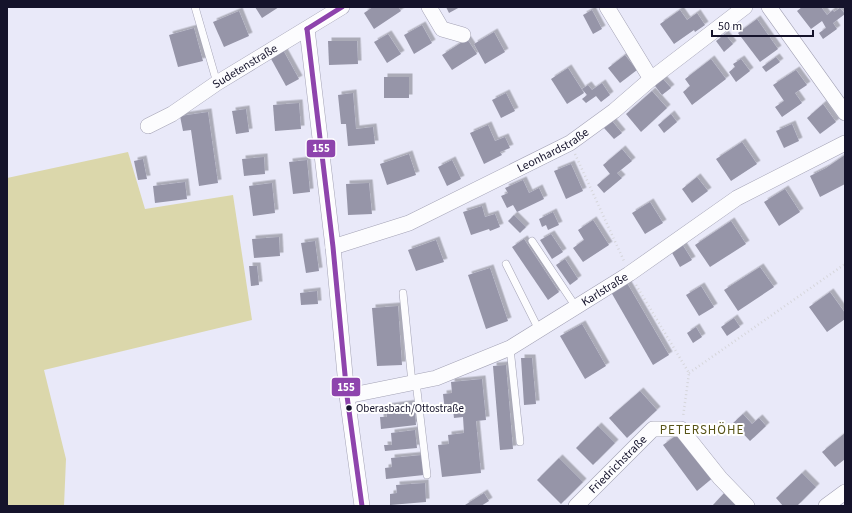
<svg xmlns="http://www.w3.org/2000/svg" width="852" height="513" font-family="'Source Sans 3',sans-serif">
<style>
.green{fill:#dbd7ab}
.building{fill:#9695a8;filter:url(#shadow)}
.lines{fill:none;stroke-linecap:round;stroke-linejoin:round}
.service-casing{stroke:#a3a2b5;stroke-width:8}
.minor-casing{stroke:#a3a2b5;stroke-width:16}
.path{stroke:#d6d6db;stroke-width:2.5;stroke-dasharray:1 3;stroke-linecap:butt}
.service{stroke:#fcfcfe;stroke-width:7}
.minor{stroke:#fcfcfe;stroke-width:15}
.bus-1-casing{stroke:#fff;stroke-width:8}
.bus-1{stroke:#8e44ad;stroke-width:5}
.bus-dot{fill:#15132b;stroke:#fff;stroke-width:1.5}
.labels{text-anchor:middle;stroke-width:4;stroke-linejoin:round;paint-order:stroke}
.bus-label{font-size:11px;fill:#15132b;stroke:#fff;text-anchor:start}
.street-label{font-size:12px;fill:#15132b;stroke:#fff}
.neighbourhood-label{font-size:13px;letter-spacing:1px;fill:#585417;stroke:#fff}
.line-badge{stroke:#fff;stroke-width:1.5}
.badge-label{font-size:11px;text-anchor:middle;font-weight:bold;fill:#fff}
</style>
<defs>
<filter id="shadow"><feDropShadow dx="3.5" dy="-3.5" stdDeviation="0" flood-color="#0004"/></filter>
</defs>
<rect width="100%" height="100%" fill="#e9e9f9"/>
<polygon class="green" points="128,152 145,209 233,195 252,320 44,370 66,459 64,506 7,506 7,178"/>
<g class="building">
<polygon points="255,7 279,7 262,18"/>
<polygon points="373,7 398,7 401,11 374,29 364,13"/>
<polygon points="446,7 460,7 449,13"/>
<polygon points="802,7 821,7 827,15 833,10 834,12 840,8 845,14 833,23 837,29 823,39 819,33 826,28 822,21 811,29 797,11"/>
<polygon points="592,10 602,29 593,34 583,15"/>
<polygon points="680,10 687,20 697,13 705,25 695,32 694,30 674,44 660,24"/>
<polygon points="239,11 249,36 224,47 213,22"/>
<polygon points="757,19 778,49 760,62 738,33"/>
<polygon points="422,25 432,43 414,54 404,35"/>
<polygon points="194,28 203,61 178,67 169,35"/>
<polygon points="494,32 505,52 485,64 474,44"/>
<polygon points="388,34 401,54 387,63 374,42"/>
<polygon points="725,34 733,44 724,52 716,41"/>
<polygon points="467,39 477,54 452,70 442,55"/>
<polygon points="328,41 357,41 358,64 329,65"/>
<polygon points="283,50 299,79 286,86 270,57"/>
<polygon points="625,55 637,70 620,83 608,68"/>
<polygon points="776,57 780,62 766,72 762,67"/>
<polygon points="711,59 726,79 692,105 683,92 690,86 685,79"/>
<polygon points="741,59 750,71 736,82 729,72 735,67 733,64"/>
<polygon points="568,68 584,93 567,104 551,79"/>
<polygon points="796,70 807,85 795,93 802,103 782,117 775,107 784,101 773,85"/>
<rect x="384" y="77" width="25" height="21"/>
<polygon points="663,79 671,88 662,95 655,86"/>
<polygon points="602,83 610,95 601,102 596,96 586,103 582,99 587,95 582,89 588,85 592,90"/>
<polygon points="652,91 667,108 641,132 626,114"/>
<polygon points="353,93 356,129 373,127 375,144 348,146 346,124 341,124 338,95"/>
<polygon points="506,93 515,111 501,118 492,100"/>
<polygon points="299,103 301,129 275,131 273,105"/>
<polygon points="823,104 836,122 820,134 807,118"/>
<polygon points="246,109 249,132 236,134 232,111"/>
<polygon points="208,112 218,183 199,186 191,130 183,131 180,116"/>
<polygon points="671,114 677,122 664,133 658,125"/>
<polygon points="612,121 622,133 614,139 604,128"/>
<polygon points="792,124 799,141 784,148 776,131"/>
<polygon points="488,125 495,141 505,137 510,148 500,152 502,155 484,164 470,133"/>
<polygon points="742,142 757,164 731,181 716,159"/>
<polygon points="622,149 632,161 617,173 622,178 604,193 597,185 610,174 603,165"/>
<polygon points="409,154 416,175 387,185 380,164"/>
<polygon points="845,155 845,184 820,197 810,176 826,168"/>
<polygon points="264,157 265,174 244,176 242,159"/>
<polygon points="143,159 147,179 138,180 134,161"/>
<polygon points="307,160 310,192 293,194 289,162"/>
<polygon points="452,160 461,179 447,186 438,167"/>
<polygon points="571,164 583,191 566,199 554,171"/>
<polygon points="697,177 708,191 692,203 682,189"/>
<polygon points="523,180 529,193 539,188 544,199 517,212 513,205 507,208 501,196 508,193 505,188"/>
<polygon points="185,182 187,199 155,203 153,186"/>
<polygon points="272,183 275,213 253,216 249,186"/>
<polygon points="369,183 372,214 348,215 346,184"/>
<polygon points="785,189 800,212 779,226 764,202"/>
<polygon points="650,202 663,223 645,234 632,213"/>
<polygon points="482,206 485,217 495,214 500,227 490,231 489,229 471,235 463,212"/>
<polygon points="553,212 559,225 548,230 546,225 542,227 539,219"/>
<polygon points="514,215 526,227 520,233 508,221"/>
<polygon points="593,220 609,245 583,262 573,248 584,240 578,230"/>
<polygon points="731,221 746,244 710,267 695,245"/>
<polygon points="551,234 563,252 552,259 540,240"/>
<polygon points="279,237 280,256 254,258 252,239"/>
<polygon points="524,239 559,292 548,300 512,247"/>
<polygon points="436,240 444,262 416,271 408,250"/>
<polygon points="315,241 319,271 306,273 301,243"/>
<polygon points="682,244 692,260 680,267 671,251"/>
<polygon points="565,259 578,279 570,285 556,265"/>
<polygon points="249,266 257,266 259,285 251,286"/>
<polygon points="760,267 774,287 738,311 724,290"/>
<polygon points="490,268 508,321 486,329 468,275"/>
<polygon points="627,283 669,355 653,365 611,292"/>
<polygon points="701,286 714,307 699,316 686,295"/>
<polygon points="317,291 318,304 301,305 300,293"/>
<polygon points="830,292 845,313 845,319 827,332 809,307"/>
<polygon points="398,306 402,365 377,366 372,308"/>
<polygon points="734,318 740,327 727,336 721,327"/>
<polygon points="582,324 606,366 585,379 560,336"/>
<polygon points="696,327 702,337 693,343 687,333"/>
<polygon points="521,358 532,358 536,404 524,405"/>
<polygon points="506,365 513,449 500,450 493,366"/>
<polygon points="482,379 486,420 476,421 481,473 442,477 438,445 449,444 448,435 464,433 463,417 454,418 453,410 445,411 443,394 452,393 451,382"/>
<polygon points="640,391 657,410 627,438 609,418"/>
<polygon points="414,403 416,425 381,429 380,417 387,417 386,407"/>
<polygon points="743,414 752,424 759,418 766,426 750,441 733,423"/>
<polygon points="598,426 615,443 593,465 576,448"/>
<polygon points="415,430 417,448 385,451 384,445 392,445 391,433"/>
<polygon points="681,432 715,476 697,491 663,445"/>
<polygon points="845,433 845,459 835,467 822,452"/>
<polygon points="422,455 424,475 386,479 385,468 392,467 391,458"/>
<polygon points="559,458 583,482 561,504 537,480"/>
<polygon points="802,473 816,487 797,506 783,506 776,498"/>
<polygon points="425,483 426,502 390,505 390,494 397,493 396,485"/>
<polygon points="727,490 743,506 712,506"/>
<polygon points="484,493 489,501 481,506 466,506 465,505"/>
</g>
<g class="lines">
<defs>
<g id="service">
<polyline points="195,7 217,83"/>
<polyline points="532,241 576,307"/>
<polyline points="506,264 539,330"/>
<polyline points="403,293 412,383"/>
<polyline points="510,348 520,442"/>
<polyline points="416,382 427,475"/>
</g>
<g id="minor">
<polyline points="429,7 442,29 463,35"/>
<polyline points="607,7 651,79"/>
<polyline points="769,7 845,113"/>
<polyline points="307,29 333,247 347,396 362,506"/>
<path id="s1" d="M148,126l24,-12 45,-31 125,-76"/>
<path id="s2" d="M333,247l76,-24 161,-80 44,-32 37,-32 94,-72"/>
<path id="s3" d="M347,396l89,-18 74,-30 119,-74 108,-76 108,-55"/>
<path id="s4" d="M576,506l77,-77h28l39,49 27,28"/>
<polyline points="826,506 845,492"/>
</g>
</defs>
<use href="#service" class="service-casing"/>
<use href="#minor" class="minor-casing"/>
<g class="path">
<polyline points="575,154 624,261"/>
<polyline points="636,285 689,373 683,417"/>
<polyline points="689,373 845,264"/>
</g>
<use href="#service" class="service"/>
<use href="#minor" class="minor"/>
<defs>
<g id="bus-1">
<polyline points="307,29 333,247 347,396 362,506"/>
<polyline points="307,29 342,7"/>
</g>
</defs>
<use href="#bus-1" class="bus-1-casing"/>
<use href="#bus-1" class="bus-1"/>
</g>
<circle class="bus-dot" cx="349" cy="408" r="3.5"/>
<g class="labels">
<g class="bus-label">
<text x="356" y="412">Oberasbach/Ottostraße</text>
</g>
<g class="street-label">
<text dy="4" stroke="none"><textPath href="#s1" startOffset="114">Sudetenstraße</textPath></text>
<text dy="4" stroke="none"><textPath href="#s2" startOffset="241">Leonhardstraße</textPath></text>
<text dy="4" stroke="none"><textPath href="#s3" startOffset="282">Karlstraße</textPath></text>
<text dy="4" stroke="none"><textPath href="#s4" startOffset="59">Friedrichstraße</textPath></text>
</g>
<g class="neighbourhood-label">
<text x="702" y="434">PETERSHÖHE</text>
</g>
</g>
<g class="line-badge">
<rect x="306" y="139" width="30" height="19" rx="4" fill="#8e44ad"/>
<rect x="331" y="377" width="30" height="20" rx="4" fill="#8e44ad"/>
</g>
<g class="badge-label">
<text x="321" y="152">155</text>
<text x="346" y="391">155</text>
</g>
<rect width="852" height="513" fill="none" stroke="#15132b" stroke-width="16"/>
<path d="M712 30v6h101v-6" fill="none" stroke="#15132b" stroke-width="2"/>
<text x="718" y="30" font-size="12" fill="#15132b" stroke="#ffffff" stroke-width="3" paint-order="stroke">50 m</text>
</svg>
